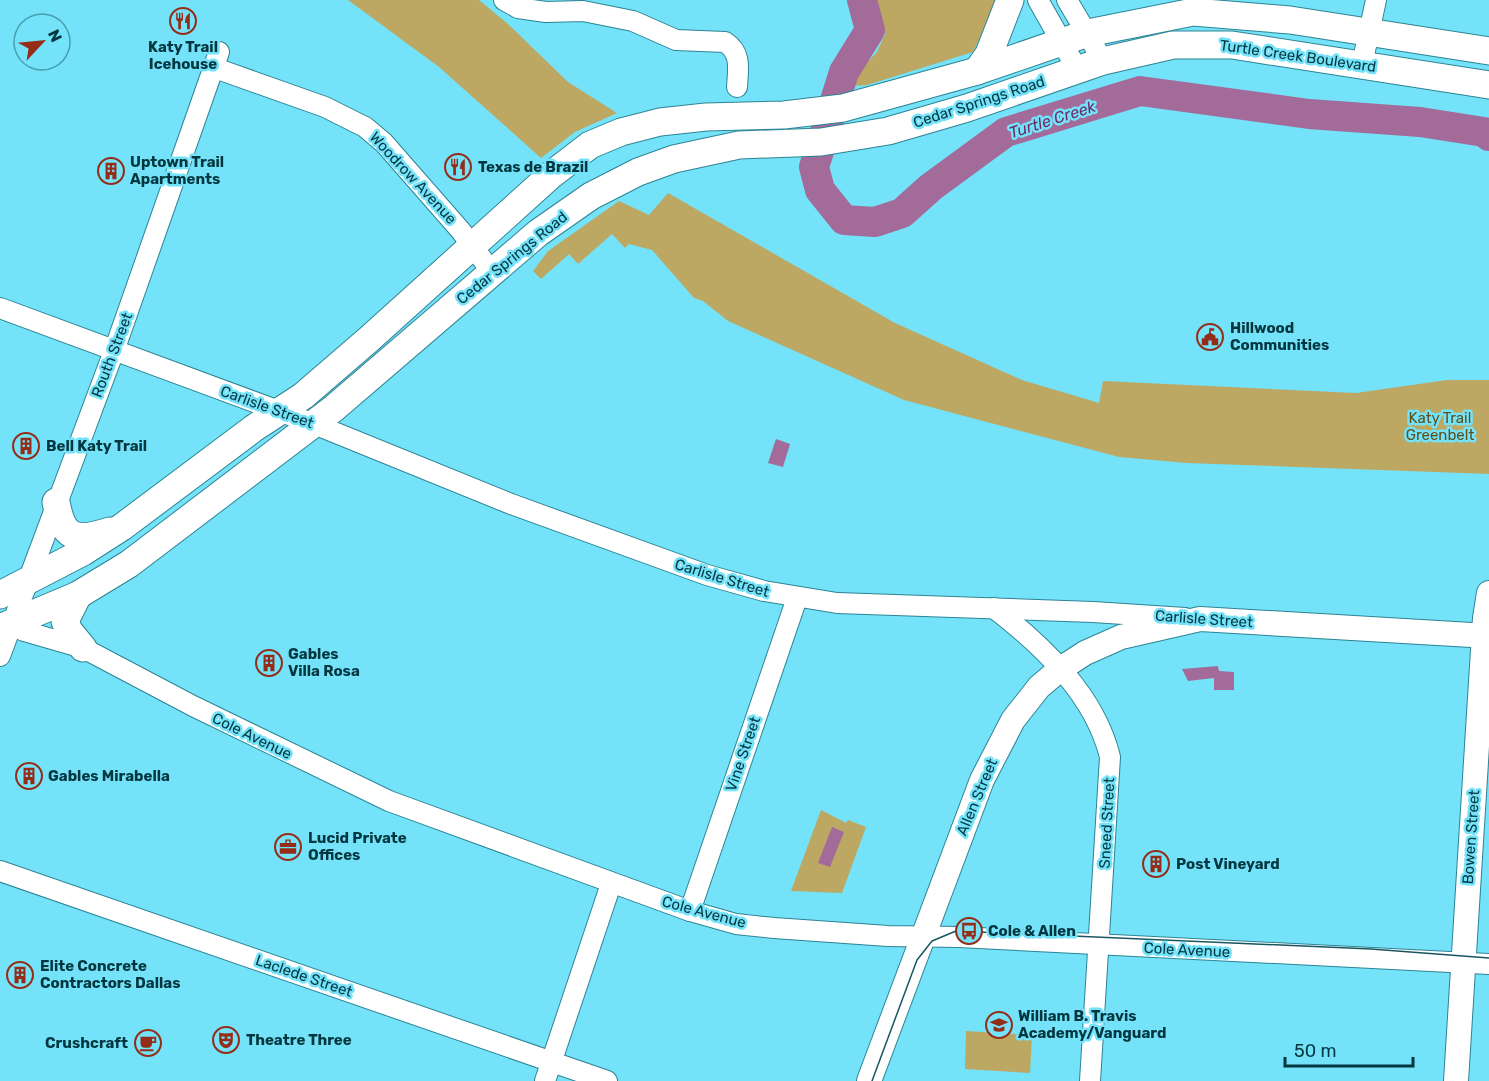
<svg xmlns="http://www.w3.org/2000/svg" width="1489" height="1081" font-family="Rubik,sans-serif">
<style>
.green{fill:#bda863}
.water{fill:#a26b99}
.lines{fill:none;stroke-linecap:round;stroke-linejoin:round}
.river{stroke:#a26b99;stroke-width:30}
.minor-casing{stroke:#2d8494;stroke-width:22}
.tertiary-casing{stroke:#2d8494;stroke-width:26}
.secondary-casing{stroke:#2d8494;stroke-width:29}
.minor{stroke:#fff;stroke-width:20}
.tertiary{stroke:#fff;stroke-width:24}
.secondary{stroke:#fff;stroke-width:27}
.tram{stroke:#175661;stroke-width:1.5}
.labels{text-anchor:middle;stroke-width:5;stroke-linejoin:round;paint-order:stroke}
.poi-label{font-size:15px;font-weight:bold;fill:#033740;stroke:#74e2f8;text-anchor:start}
.street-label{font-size:15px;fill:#033740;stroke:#74e2f8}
.park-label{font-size:15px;fill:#5e4f18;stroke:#74e2f8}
.water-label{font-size:16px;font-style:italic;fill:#6e2a66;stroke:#74e2f8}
</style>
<rect width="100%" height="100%" fill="#74e2f8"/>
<g class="green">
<polygon points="348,0 479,0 508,24 568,82 617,113 575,132 541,158 439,67"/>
<polygon points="869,0 999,0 973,52 867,85 843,87 877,52 885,34"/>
<polygon points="668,193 895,323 1022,380 1099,403 1103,381 1356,393 1447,380 1489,380 1489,474 1187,463 1119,457 904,400 728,321 703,301 694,298 652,250 629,244 625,248 612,234 578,264 569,254 541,279 533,271 548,251 619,201 649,215"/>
<polygon points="821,810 846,823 848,820 866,827 842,893 791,891"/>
<polygon points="966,1031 1032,1035 1030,1073 965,1069"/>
</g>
<g class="water">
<polygon points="776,439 790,444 783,467 768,463"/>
<polygon points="1218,666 1219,671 1234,672 1234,690 1214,690 1214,678 1188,681 1182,669"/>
<polygon points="832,827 844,832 830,867 818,863"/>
</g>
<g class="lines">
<polyline class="river" points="862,0 870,30 844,72 814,167 820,190 844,220 875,222 902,213 931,187 1006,132 1140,91 1309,114 1420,122 1484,132 1489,136"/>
<defs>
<g id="minor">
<path d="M504,0l14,8 28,4 37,-1 50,10 43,19 49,2c17,11 13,27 12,45"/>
<polyline points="1038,0 1077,69"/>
<polyline points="1067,0 1103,61"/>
<polyline points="1362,64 1376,0"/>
<polyline points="215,68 325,107 365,127 384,143 461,231 492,272"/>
<polyline points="0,308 314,424 511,504 707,575 764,591 837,603 1093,612 1185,618"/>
<path d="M994,608c49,38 101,87 116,149l-20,324"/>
<polyline points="12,624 24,631 83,648 193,706 389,801 690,911 736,924 774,928 888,936 959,937 1489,964"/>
<polyline points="0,656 114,351 219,52"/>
<polyline points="0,871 607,1081"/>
<polyline points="690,911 797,598"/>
<polyline points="545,1081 611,884"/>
</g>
<g id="tertiary">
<polyline points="869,1081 982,780 1013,720 1039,687 1059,670 1085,653 1121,637 1200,619 1489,636"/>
<polyline points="1456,1081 1485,618 1489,593"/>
</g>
<g id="secondary">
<polyline points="977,71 989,54 1010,0"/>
<path d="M56,502c7,37 19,40 54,29"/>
<polyline points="0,595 83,552 122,527 254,428 303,396 368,340 551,175 590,145 621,132 660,122 706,117 784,115 843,108 977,71 1088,33 1193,12 1290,20 1489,51"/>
<polyline points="78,595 65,621 69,631 83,648"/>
<polyline points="0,628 78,595 129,564 333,409 538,233 591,196 638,172 674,159 739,145 821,142 888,131 967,108 1103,61 1173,45 1232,45 1489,85"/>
</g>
</defs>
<use href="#minor" class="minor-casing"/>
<use href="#tertiary" class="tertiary-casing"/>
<use href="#secondary" class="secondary-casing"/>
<use href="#minor" class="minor"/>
<use href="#tertiary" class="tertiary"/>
<use href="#secondary" class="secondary"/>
<polyline class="tram" points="872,1081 917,960 932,941 956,931 1371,949 1489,958"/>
</g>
<defs>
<symbol id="restaurant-ring" viewBox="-11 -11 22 22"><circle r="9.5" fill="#74e2f8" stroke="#952c18" stroke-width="1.5"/><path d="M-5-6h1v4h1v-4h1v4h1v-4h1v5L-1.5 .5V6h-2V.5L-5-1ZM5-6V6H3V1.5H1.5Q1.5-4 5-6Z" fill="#952c18"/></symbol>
<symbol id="building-ring" viewBox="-11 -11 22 22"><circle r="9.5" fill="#74e2f8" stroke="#952c18" stroke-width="1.5"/><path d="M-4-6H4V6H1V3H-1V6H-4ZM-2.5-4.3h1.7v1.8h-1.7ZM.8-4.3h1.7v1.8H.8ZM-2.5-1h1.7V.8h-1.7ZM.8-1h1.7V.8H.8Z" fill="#952c18"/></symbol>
<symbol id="civic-ring" viewBox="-11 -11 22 22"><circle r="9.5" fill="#74e2f8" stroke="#952c18" stroke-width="1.5"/><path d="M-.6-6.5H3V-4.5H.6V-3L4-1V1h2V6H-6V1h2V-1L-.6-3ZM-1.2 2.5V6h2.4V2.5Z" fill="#952c18"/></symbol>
<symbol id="office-ring" viewBox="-11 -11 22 22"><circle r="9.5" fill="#74e2f8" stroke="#952c18" stroke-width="1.5"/><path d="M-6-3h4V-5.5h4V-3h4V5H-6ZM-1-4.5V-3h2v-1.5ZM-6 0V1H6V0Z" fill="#952c18"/></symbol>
<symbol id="bus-ring" viewBox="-11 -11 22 22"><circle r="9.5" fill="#74e2f8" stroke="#952c18" stroke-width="1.5"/><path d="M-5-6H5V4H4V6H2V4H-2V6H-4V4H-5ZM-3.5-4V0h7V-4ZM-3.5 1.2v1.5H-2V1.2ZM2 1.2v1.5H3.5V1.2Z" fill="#952c18"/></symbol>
<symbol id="school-ring" viewBox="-11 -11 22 22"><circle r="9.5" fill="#74e2f8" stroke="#952c18" stroke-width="1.5"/><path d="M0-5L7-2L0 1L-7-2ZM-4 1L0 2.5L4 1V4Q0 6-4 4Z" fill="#952c18"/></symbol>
<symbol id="theatre-ring" viewBox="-11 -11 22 22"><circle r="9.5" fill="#74e2f8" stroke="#952c18" stroke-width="1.5"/><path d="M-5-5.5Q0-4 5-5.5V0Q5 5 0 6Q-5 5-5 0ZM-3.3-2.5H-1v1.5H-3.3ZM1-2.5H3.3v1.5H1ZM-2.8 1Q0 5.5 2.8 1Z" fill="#952c18"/></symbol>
<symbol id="cafe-ring" viewBox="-11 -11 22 22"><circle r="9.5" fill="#74e2f8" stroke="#952c18" stroke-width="1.5"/><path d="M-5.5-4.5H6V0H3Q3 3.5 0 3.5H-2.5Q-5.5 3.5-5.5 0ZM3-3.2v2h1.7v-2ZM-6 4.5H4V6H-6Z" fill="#952c18"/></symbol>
</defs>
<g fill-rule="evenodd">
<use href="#restaurant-ring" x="168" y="6" width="30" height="30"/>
<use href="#restaurant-ring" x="443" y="152" width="30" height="30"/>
<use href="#building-ring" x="96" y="156" width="30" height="30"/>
<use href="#civic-ring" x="1195" y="322" width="30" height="30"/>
<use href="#building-ring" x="11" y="431" width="30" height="30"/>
<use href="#building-ring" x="254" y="648" width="30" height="30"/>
<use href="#building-ring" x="14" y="761" width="30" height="30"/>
<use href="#office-ring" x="273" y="832" width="30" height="30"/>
<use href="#building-ring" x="1141" y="849" width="30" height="30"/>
<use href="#bus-ring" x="954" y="916" width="30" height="30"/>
<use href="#building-ring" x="5" y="960" width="30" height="30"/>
<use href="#school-ring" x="984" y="1010" width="30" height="30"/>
<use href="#theatre-ring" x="211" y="1025" width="30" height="30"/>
<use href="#cafe-ring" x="133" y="1028" width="30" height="30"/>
</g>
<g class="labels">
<g class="poi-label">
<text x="183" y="52" text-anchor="middle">Katy Trail<tspan x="183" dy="17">Icehouse</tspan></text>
<text x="130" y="167">Uptown Trail<tspan x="130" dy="17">Apartments</tspan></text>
<text x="478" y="172">Texas de Brazil</text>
<text x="1230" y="333">Hillwood<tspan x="1230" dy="17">Communities</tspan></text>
<text x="46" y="451">Bell Katy Trail</text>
<text x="288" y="659">Gables<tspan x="288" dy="17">Villa Rosa</tspan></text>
<text x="48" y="781">Gables Mirabella</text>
<text x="308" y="843">Lucid Private<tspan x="308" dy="17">Offices</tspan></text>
<text x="1176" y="869">Post Vineyard</text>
<text x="988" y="936">Cole &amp; Allen</text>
<text x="40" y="971">Elite Concrete<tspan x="40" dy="17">Contractors Dallas</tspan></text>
<text x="1018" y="1021">William B. Travis<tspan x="1018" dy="17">Academy/Vanguard</tspan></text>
<text x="246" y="1045">Theatre Three</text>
<text x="128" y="1048" text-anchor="end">Crushcraft</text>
</g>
<g class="street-label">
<text transform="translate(1298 56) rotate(8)" y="5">Turtle Creek Boulevard</text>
<text transform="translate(979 102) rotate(-18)" y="5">Cedar Springs Road</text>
<text transform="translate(413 178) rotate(47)" y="5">Woodrow Avenue</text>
<text transform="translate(512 258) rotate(-39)" y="5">Cedar Springs Road</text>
<text transform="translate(112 355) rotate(-69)" y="5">Routh Street</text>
<text transform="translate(267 407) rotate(20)" y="5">Carlisle Street</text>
<text transform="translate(722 578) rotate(17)" y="5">Carlisle Street</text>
<text transform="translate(1204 619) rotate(4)" y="5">Carlisle Street</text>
<text transform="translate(252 736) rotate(26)" y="5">Cole Avenue</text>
<text transform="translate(743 754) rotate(-71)" y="5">Vine Street</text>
<text transform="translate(977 797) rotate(-67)" y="5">Allen Street</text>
<text transform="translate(1107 823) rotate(-87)" y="5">Sneed Street</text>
<text transform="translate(1471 837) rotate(-86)" y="5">Bowen Street</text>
<text transform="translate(704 912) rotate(15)" y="5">Cole Avenue</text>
<text transform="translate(1187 950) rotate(3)" y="5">Cole Avenue</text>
<text transform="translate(304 976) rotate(19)" y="5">Laclede Street</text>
</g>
<g class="park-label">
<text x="1440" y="423">Katy Trail<tspan x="1440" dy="17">Greenbelt</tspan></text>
</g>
<g class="water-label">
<text transform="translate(1052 119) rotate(-18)" y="6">Turtle Creek</text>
</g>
</g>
<g transform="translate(42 42) rotate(64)"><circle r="28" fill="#74e2f8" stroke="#479eae" stroke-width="1.5"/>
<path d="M0-4.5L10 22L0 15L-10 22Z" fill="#952c18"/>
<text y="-9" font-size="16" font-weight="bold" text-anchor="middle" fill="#033740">N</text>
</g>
<path d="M1285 1057v9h128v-9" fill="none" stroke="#033740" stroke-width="3"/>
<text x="1294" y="1057" font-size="18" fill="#033740" stroke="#74e2f8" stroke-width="4.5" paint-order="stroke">50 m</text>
</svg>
